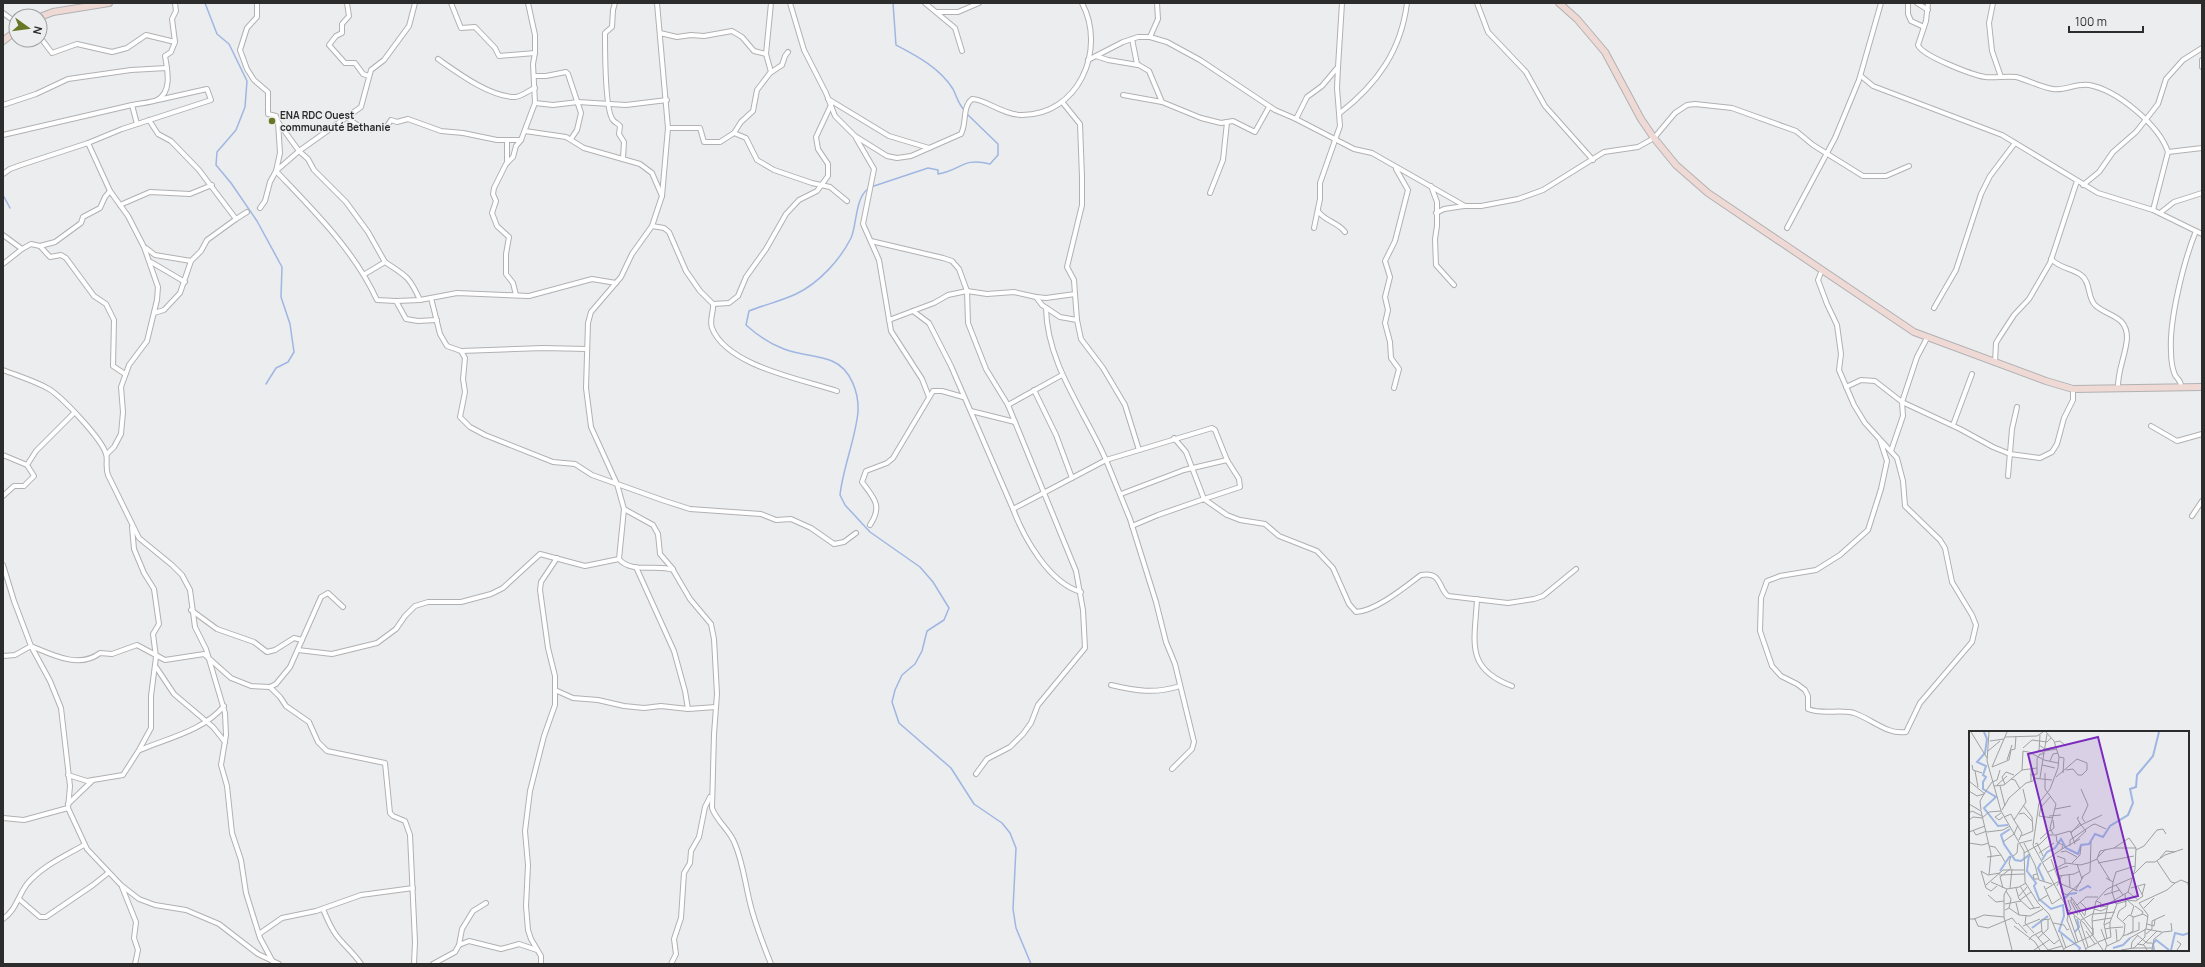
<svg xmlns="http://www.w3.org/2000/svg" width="2205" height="967" font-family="Manrope,sans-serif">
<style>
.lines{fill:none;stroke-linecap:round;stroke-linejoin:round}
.stream{stroke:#9fb6e3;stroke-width:1.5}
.minor-casing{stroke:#b1b1b3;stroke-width:6}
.secondary-casing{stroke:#b1b1b3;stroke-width:8}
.minor{stroke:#fff;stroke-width:4}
.secondary{stroke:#efd9d5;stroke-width:6}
.poi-dot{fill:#667725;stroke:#ecedee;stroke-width:1.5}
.labels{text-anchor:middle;stroke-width:3;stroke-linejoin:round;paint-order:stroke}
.poi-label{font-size:10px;font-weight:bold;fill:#2c2c2d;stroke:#ecedee;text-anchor:start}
.inset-river{fill:none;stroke:#9fb6e3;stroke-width:2}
.inset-road{fill:none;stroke:#9fa0a1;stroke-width:1}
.view{fill:#7b2cbf;fill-opacity:0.15;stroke:#7b2cbf;stroke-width:2}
.inset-edge{fill:none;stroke:#2c2c2d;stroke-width:2}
</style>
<rect width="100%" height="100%" fill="#ecedee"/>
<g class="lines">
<g class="stream">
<polyline points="205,3 217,34 229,44 247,81 245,107 236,130 217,152 216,165 231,183 257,221 282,267 281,297 290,324 294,352 288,362 276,368 266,384"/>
<path d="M893,3l3,42c21,11 44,23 57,44 4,8 5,15 12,22"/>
<path d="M871,187l57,-19 10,2v4c24,-4 24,-17 52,-10l8,-9v-11l-31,-30"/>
<path d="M868,189c-13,9 -11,36 -17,49 -11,22 -32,45 -55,56 -15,7 -32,11 -47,17l-3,14c11,10 24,19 38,24 15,6 34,6 48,12 19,8 27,32 26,51 -3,29 -15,55 -18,83l5,10 25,27 50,35 13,15 16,26 -5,12 -17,11 -5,20 -7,13 -13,11 -7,15 -3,12 7,21 52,45 23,36 28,19 8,10 6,15 -3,61 3,19 15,36"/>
<polyline points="3,195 10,208"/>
</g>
<defs>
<g id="minor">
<polyline points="257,3 257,17 247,28 240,50 247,69 254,80 268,92 268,114 276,116 278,122 299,151 308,159 314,170 346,202 368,232 385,262 365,274"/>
<polyline points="347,3 349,16 342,24 342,33 336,36 329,45 345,63 355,63 363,74 369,76"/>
<polyline points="451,3 461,28 475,27 495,48 499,56 535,53"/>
<path d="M615,3l-2,7 -1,17 -7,6c0,15 0,78 8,87 2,3 5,3 7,6l-1,8 5,8 -1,16"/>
<path d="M657,3l11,125 -6,68 -10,30 -20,28 -11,23 -30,35 -3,11 -2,65 5,39 26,57 7,25 -5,50c12,15 38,5 54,11l17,29 21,25 3,15 3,55 -3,40 -2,74c5,14 18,22 23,36 8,19 10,39 15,59 5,21 13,41 21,61"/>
<polyline points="771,3 766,54 771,72"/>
<path d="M790,3l14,47 22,43 9,23 20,20 32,20 10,2 14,-2 50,-22c6,-11 1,-27 11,-35 11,-1 31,16 49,16 57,1 86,-65 61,-112"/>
<polyline points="925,3 955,28 962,51"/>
<polyline points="1477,3 1488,32 1526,72 1545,106 1593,160"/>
<polyline points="1908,3 1908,14 1911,21 1924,27"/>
<polyline points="1917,3 1928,10"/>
<path d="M1928,3l-2,18 -8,24c4,11 55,30 67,32 10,1 21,-1 31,0 12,3 24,10 37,12 12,2 23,-6 36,-4 28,5 70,40 79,67l-15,58"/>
<polyline points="1993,3 1989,23 1992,51 2001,77"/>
<polyline points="936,12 958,12 979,3"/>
<polyline points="3,13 14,21"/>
<polyline points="660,33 677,37 691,35 704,36 732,31 742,37 754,51 766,54"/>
<polyline points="40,37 52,53 77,44 112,52 127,48 146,35 175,42"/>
<polyline points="1150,37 1158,19 1157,3"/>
<polyline points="1132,39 1137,64 1149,71 1162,102 1201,118 1221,123 1233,121 1255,132 1269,107"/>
<polyline points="1096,56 1108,60 1138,65"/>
<path d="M438,59c20,14 52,38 77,38 6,0 14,-7 20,-9"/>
<polyline points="1088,60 1123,42 1138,37 1150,37 1167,42 1200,60 1275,110 1296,119 1354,149 1372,153 1465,206 1481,206 1518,199 1543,190 1604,152 1638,147 1647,142 1654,138 1675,113 1687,105 1695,104 1732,108 1796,131 1813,145 1863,176 1886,176 1909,166"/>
<polyline points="2202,60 2202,67"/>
<polyline points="535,76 546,76 566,72 568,74 581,113 577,130 571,139"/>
<polyline points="1861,76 1873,86 2002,135 2098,193 2153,210 2202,234"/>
<polyline points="1123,95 1162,102"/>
<polyline points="828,99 889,136 929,148"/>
<polyline points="535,103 553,105 578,102 626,105 667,100"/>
<polyline points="3,105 36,94 68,79 131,70 167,68"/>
<path d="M1340,113c37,-29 61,-62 67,-110"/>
<path d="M347,117c14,13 22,15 40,9l4,-6 6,2 11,-3 33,12 22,2 34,7h10v23"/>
<polyline points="1296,119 1307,97 1322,86 1338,67 1342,3"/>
<polyline points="149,120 158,134 171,141 199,170 236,219 247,212"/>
<path d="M278,122l2,31 -4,18c38,40 78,79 101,129l19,1 24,-1 37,-7 72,3 63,-17 24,4"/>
<path d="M137,124l-5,-19c8,-2 18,-2 25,-5 16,-8 10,-32 8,-44l6,-4 4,-10 -3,-23 4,-8 -1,-8"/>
<polyline points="668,128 700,128 704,142 720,142 734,133 741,122 753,111 757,90 770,73 782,65 785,56 788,52"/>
<polyline points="525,131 566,137 584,148 640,164 652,173 662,196"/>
<polyline points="734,133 746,138 757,160 774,170 812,183 830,187 847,201"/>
<polyline points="3,135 132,105"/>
<polyline points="856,138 874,169 863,224 879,260 891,331 922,379 929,397"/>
<polyline points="507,140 521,140"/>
<polyline points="88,143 110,191 128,216 144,247 158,287 157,300 147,341 129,365 121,387 123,412 121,434 114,447 107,454"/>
<polyline points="2168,152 2202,148"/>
<polyline points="3,174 10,169 21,165 88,143 122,129 211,100 207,89 158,100"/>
<polyline points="2083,185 2099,172 2113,152 2136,132 2158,104 2166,79 2183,60 2202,48"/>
<polyline points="1431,186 1437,202 1437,226 1435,239 1436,265 1454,285"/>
<polyline points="1210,193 1223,160 1227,122"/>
<polyline points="120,205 150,192 190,194 212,185"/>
<polyline points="260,208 265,201 270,182 276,171 299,151 361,107 371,70 384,60 409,26 415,3"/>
<path d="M1318,211c6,10 20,11 27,21"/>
<polyline points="1436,213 1444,209 1464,206"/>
<polyline points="2160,213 2174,202 2202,193"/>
<path d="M652,226l12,2 5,4 17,39 14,20 13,13c1,8 -4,15 -1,24 15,38 89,51 125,63"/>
<polyline points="1314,228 1320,199 1320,183 1340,126 1337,88 1338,67"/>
<polyline points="1787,228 1835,138 1859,80 1881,3"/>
<polyline points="3,235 22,249 31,244 40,246 55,242 81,223 83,217 100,208 105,197 110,191"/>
<polyline points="871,241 943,258 952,261 959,269 967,291 968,323 986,369 1008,405 1076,571 1083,610 1085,648 1038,705 1031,723 1023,734 1010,747 987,759 976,774"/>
<polyline points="40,246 50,257 61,255 66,258 94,296 106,304 114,320 113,366 125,374"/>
<polyline points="146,248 155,255 191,261 201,251 207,240 236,219"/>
<path d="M2051,259c10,10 21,9 30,16 10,7 6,22 14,30 13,12 32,10 32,33 -1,17 -10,33 -9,51"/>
<polyline points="151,262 185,282"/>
<path d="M385,262c21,14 24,14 35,38"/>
<polyline points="3,264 22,249"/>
<path d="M1822,270l-4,10 9,24 10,21 4,29 -2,16 15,35 11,18 32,35 6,23 2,25 35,34 5,8 7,34 20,33 4,10 -4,17 -52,61 -14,29c-19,3 -34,-13 -52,-19 -14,-4 -32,2 -46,-4v-13l-3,-6 -8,-6 -16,-8 -9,-10 -12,-35 1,-33 6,-17 13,-5 36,-6 24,-15 28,-25 13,-41 6,-28 -7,-21"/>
<polyline points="1075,294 1077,320"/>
<polyline points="516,295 513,283 506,274 506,254 509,237 497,226 492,213 496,201 493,194 494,188 506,164 513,157 516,146 521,140 535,103 533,64 535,53 535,35 528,3"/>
<polyline points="1036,297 1046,298 1075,294 1074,280 1067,267 1082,205 1082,177 1080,124 1063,103"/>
<polyline points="431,298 440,334 447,346 461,351 465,358 463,379 465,392 460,417 470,427 485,435 553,462 575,464 592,475 665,501 690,509 761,514 776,520 791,519 811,528 834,544 844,542 856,533"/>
<polyline points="396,301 406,319 418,321 437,320"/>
<polyline points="713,304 729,303 738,296 746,277 766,249 786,214 799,200 817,191 828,176 828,164 818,149 816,137 831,105"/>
<path d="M1046,308c1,56 38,102 60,152l106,-32 3,2 12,30 12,19 1,8 -36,12 -18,-47 -12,-14"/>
<polyline points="1934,308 1956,270 1981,194 1990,176 2015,143"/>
<polyline points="913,311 929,323 951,366 1013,509 1106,460 1130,519 1156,602 1166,642 1175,664 1194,742 1192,749 1172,769"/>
<polyline points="154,313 164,310 180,293 191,261"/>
<polyline points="889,320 934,303 948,295 967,291 987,294 1014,292 1036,297 1042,305 1060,317 1077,320 1081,339 1103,368 1125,405 1139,450"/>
<polyline points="461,351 543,348 587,349"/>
<polyline points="1995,363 1996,343 1999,338 2014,315 2029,299 2050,263 2077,181"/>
<path d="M3,370c15,6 32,11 46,19 13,8 53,50 57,65 2,5 -1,13 2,21l31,63 33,27 10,10 8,15 5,37 11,22 19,64 1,22 -5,30 6,21 5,47 9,27 5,33 14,45 14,26"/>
<polyline points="1846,387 1861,380 1875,381 1902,402 1960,429 1993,447 2010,454 2040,458 2052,452 2057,444 2064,418 2073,400 2073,389"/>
<polyline points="1394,388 1399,369 1391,358 1390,342 1385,323 1388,310 1385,297 1390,277 1385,261 1395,241 1408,190 1396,169"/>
<path d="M2181,388c1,-7 -3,-8 -6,-13 -3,-7 -4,-17 -4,-24 -2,-31 13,-91 25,-120"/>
<polyline points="1034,390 1056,435 1072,478"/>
<polyline points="1008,405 1062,375"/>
<polyline points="971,411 1015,422"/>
<polyline points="1953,425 1972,374"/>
<polyline points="2151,426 2177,441 2202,434"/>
<polyline points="1891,451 1903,416 1902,402 1917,357 1927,338"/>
<polyline points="3,455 27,465 36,451 74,413"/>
<polyline points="2008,476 2012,429 2017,407"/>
<polyline points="1121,494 1184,470 1227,460"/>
<polyline points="3,496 14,486 24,486 34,476 27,465"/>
<polyline points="624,509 653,525 658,534 660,554 673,569"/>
<path d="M1013,509c11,29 36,74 68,83"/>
<polyline points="2192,516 2202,501"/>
<path d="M870,525c13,-19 4,-27 -8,-43l4,-11 21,-8 6,-5 40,-67h9l21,6"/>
<path d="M1132,526l26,-11 46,-16 23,16 13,5 25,4 14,12 38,15 16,17 16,36 7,8c20,-1 49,-25 65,-37 21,-4 17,13 27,21l60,7 26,-4 9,-3 33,-27"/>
<polyline points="3,565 14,601 31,646 50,681 61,708 70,786 68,808 87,849 121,885 139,899 155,905 186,910 219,924 258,954 279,964"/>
<polyline points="636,567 674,651 685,691 688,709 716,707"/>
<path d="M1477,599c-2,42 -13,69 35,87"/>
<polyline points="191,610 217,629 254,642 267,652 275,650 294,638 302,640"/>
<polyline points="298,650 332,654 377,643 396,629 405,616 415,606 428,602 461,602 491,594 503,588 540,554 585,566 619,559"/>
<path d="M3,656l12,-1 16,-9c22,9 48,23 69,7l12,1 25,-9 28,15 39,-6 27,24 20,8 19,1 6,-3 14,-17 31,-70 7,-4 15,14"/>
<polyline points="156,667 174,694 213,727 225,742"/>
<path d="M1111,685c25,6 44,9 69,1"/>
<polyline points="270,687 280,697 286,706 309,722 318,742 327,751 385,763 390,813 393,816 405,821 410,835 415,942 414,964"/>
<polyline points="555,690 573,698 598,700 624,706 644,708 661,706 688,709"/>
<path d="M140,750c28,-12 63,-19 84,-44"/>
<polyline points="68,775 87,781 123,775 139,750 151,728 151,696 156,657 153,634 159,624 154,589 144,573 134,549 132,527"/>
<polyline points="68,804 93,780"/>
<polyline points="3,818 24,820 68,808"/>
<polyline points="122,887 136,922 134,938 138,950 135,964"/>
<polyline points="19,899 40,917 46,917 93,885 108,873"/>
<path d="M323,909c5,12 10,24 19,33 7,8 13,13 19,22"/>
<path d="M3,919c13,-9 15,-23 24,-35 15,-18 38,-28 57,-39"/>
<polyline points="259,934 282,918 316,911 361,895 413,888"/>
<polyline points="459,945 469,941 501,949 519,944 537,950"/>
<polyline points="433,964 455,952 459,945 462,929 473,911 486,903"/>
<polyline points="541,964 541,956 531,939 528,930 526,906 528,865 525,831 530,791 544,736 555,705 555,676 548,648 540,590 541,582 557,558"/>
<polyline points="671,964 676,954 674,939 681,918 684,873 690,863 691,851 699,837 705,807 710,797"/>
</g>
<g id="secondary">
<polyline points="1559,3 1577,19 1605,52 1641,119 1654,138 1676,165 1708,193 1914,332 2046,381 2073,389 2202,387"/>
<polyline points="40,17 53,12 109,3"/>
<polyline points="3,41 16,31"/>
</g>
</defs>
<use href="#minor" class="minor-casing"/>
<use href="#secondary" class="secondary-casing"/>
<use href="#minor" class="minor"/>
<use href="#secondary" class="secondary"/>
</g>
<circle class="poi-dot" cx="272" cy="121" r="4"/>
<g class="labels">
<g class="poi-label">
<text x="280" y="119">ENA RDC Ouest<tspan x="280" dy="12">communauté Bethanie</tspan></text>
</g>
</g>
<g transform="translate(1969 731)">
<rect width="220" height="220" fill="#ecedee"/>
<path class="inset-river" d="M15,1l3,7 -2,14 -8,9 9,4 -3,9 3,2 -3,5v7l13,8 -12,11 14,18 10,-1M41,98l-9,6 3,9 11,16 6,1 8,-6 -2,16 9,12 -2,3 5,13 12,10 12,-4 1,11 -5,15 21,17 -1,2M73,129l5,-8 8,-4 6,-9 5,9 12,6 3,-9 8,-1 6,-10 8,3 7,-11 18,-11 5,-12 -3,-14 6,-2 1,-12 16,-19 6,-24M72,132l-3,5 6,13M31,140l10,-15M110,160l9,-5 3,2M95,168l5,-5 8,-1M63,197l16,-12M106,201l4,-5 -2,-8M144,217l10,-3 7,-7M185,219l-1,-6 3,-4 13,10M202,219l4,-17 8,2 6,-2"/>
<path class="inset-road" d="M2,1l16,26M20,1l-2,29 14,50 23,40 1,31 13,21 11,11 15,36M77,1l8,9 5,16 -1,11 -8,21 -11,14 -6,42 35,65 16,13 19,27M36,6l32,-1 6,-4M21,10l14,-2M86,11l5,-1 6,5M70,14l6,4 11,-2M54,17l9,-8 15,2 4,-4M70,19l1,-15M19,20l12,-10M76,20l12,-2M62,22l13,7M90,26l5,1 -1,15M38,29l5,-15M75,29l14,3M81,30l3,-7 5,-1M3,34l1,5 9,3M73,34l13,3M23,36l17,-7 2,-10 4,-1 1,-13M23,36l15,-35M62,38v13M53,39l1,-19 10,2 8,-3 3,4M6,40l3,16M76,42v16l11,15 -6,24 3,6M61,44l7,-1v-15l3,-5h4M87,46l21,-18 10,4v7l-5,5h-4l-5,-6 -7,1M64,47l19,2M71,47l7,-44M42,48l4,1 5,9M0,50l16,13M36,53l-3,-7 4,-5 8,3M28,54l10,-9M25,55l10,-1 18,-15 15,-2M31,55l5,20M112,58l7,16 -6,13 3,4M0,60l8,5 7,-2 8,-12 5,-2 3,-10M0,73l12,7 10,43 -2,21M86,78l16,-3M12,79l-1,-9 4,-7M33,79l7,-12 17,-15 7,-2 2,-7M0,82l3,-2 10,5M32,82l-6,4 4,3 4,-3M50,83l5,-1 8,8M70,85l2,-9 10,-11M70,85l14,2M80,85l12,-1M35,86l7,-3 3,6M13,87l7,-6 12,-1M0,89l4,-3 9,1M4,99l3,5 11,-4M81,100l4,-3 -1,-8M0,101l16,-6M18,101l16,-2 7,-4M102,101l10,-7 -4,-7 2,-1M87,104l14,-4 1,2M52,105l12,-5 -1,-14 -9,-12M71,108l10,-9M50,109l3,-7 -8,-13 12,-18 -3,-13M34,111l11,-8 4,-9M105,111l12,-11 -5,-6 21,-10M0,112l13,2 7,-2M51,112l12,-3M55,112l11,22 4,15 13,4M66,113l2,-1 6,13M106,113l-4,-11 9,-10M20,115l6,1 6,8M101,115v-6l22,-15 3,-1 11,5M145,117h22M93,118l18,-10M167,119l8,-4 13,-16 6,-1 3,5M92,121l5,-1 11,6M55,122l16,-9 9,-9h7l1,7 6,3 -1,4 -19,13M70,122l15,-10M44,125l4,-3 1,-10M88,125l8,3v4M18,126l14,-2 4,7M128,127l9,-9M191,127l6,-7 9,1M82,128l8,22M128,128l13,21M188,130l14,21 4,1 6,-3 7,3 1,6M103,132l8,-8 1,-9M129,132l36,-7M108,133l5,15M42,138l-2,-6 2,-7M87,139l12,-4M79,141l18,-9 14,2 8,-2 9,-4 3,-8 14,-3 15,-10 7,10 -1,21 -7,23 -20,12 -4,20 3,15M68,143l-4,1 1,4h4M100,143l1,13M165,143l12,-12h9l10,-7 18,-6M30,144l25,-1M89,145l16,-2 6,-3M113,146l8,-5 1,-30M137,147l7,4 -1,10 4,12 11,-3M22,151l16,7 12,-2 7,-4M144,151l3,-10 19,-6M90,152l19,8M17,154l17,-15h21M147,154l7,10M28,155l-6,5 -5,-3 -5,-17 7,4 12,-2M51,155l14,22M88,155l5,-11M34,157l-3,-11 10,-8M41,157l2,-19M47,157l3,11 11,10 10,-2M162,157l14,-4 -3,11M38,158l-3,6v22l8,33M77,158l13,-8M37,160l5,8 -2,9M106,160l8,-14M92,161l6,3 14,-13M159,161l10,8M19,164l8,7 8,-1M79,164l4,9 9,-6M135,164l16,-5M50,165l8,-9M51,169l11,-8M99,169l3,9 -2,2M101,169l8,15M69,170l10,-6 -4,-9M103,170l-1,-4 14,19M127,170l5,2 -1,4 7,-1M104,171l10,16M111,171l6,6 -1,7M47,172l3,12M36,173l16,-3M108,174l9,-8h12M166,175l8,6 -1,2M175,177l10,-10M125,178l7,2 6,-3M36,179l4,-2 10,7 11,1 13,-7M100,181l-2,8 9,23M125,183l21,-2M100,184l9,27M162,184l3,-9 -7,-6 9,1 7,-5 -5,-9M57,185l-1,7 9,10M105,185l12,34M114,187l9,11M0,188h6l3,7 10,2 24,-10 5,6M5,188l10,-4 20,2M81,188l-9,1 1,12 12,12 5,-4M112,189l13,-7M111,190l8,26M123,190l19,-3M154,190l6,-6 5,2 9,-3 5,3M141,191v6l13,-1M49,192l9,10M84,192l11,2 3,5 2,-1M178,193l7,2 1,-6M135,194l6,-3 7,-18M45,195l21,16 5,8M54,195l17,-7M132,198l6,16 -2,5M147,198l1,12M177,198l2,-14 -9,-12 28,-13 8,-7M117,200l9,13M66,203l13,16M92,203l5,14M177,203l6,-5v-8l13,-6M124,204l-1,-16 4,-18 11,-12 25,-11M158,204l6,-4v-14M168,204l10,8h5M154,205l16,-6v-8M69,207l10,-9v-10M161,207l16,-9 16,3M60,209l3,-4 10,-5M129,211l13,-5 -1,-9 -5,1M168,213l7,1 3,5M174,214l14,-14M138,215l13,-6 4,-6 1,-10 -8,-7 2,-6 7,-5 -1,-12M164,217h19M94,218l30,-14v-7M116,218l12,-6M162,218l1,-7 6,-7M65,219l15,-10M79,219l14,-4M152,219l13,-2 11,-11v-8M183,219l2,-11 9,-7 9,-1 -1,-8M208,219l4,-6 -4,-3"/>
<path class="view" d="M129,6l40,159 -70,18 -40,-160z"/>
<rect width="220" height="220" class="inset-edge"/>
</g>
<rect width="2205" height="967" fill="none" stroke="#2c2c2d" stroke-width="8"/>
<g transform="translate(28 28) rotate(104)"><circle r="19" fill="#ecedee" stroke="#9fa0a1"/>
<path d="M0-3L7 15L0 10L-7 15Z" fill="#667725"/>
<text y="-6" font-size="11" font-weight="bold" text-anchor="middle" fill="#2c2c2d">N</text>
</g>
<path d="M2069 26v6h74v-6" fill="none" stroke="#2c2c2d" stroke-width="2"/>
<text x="2075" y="26" font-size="12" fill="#2c2c2d" stroke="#ecedee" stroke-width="3" paint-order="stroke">100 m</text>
</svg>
